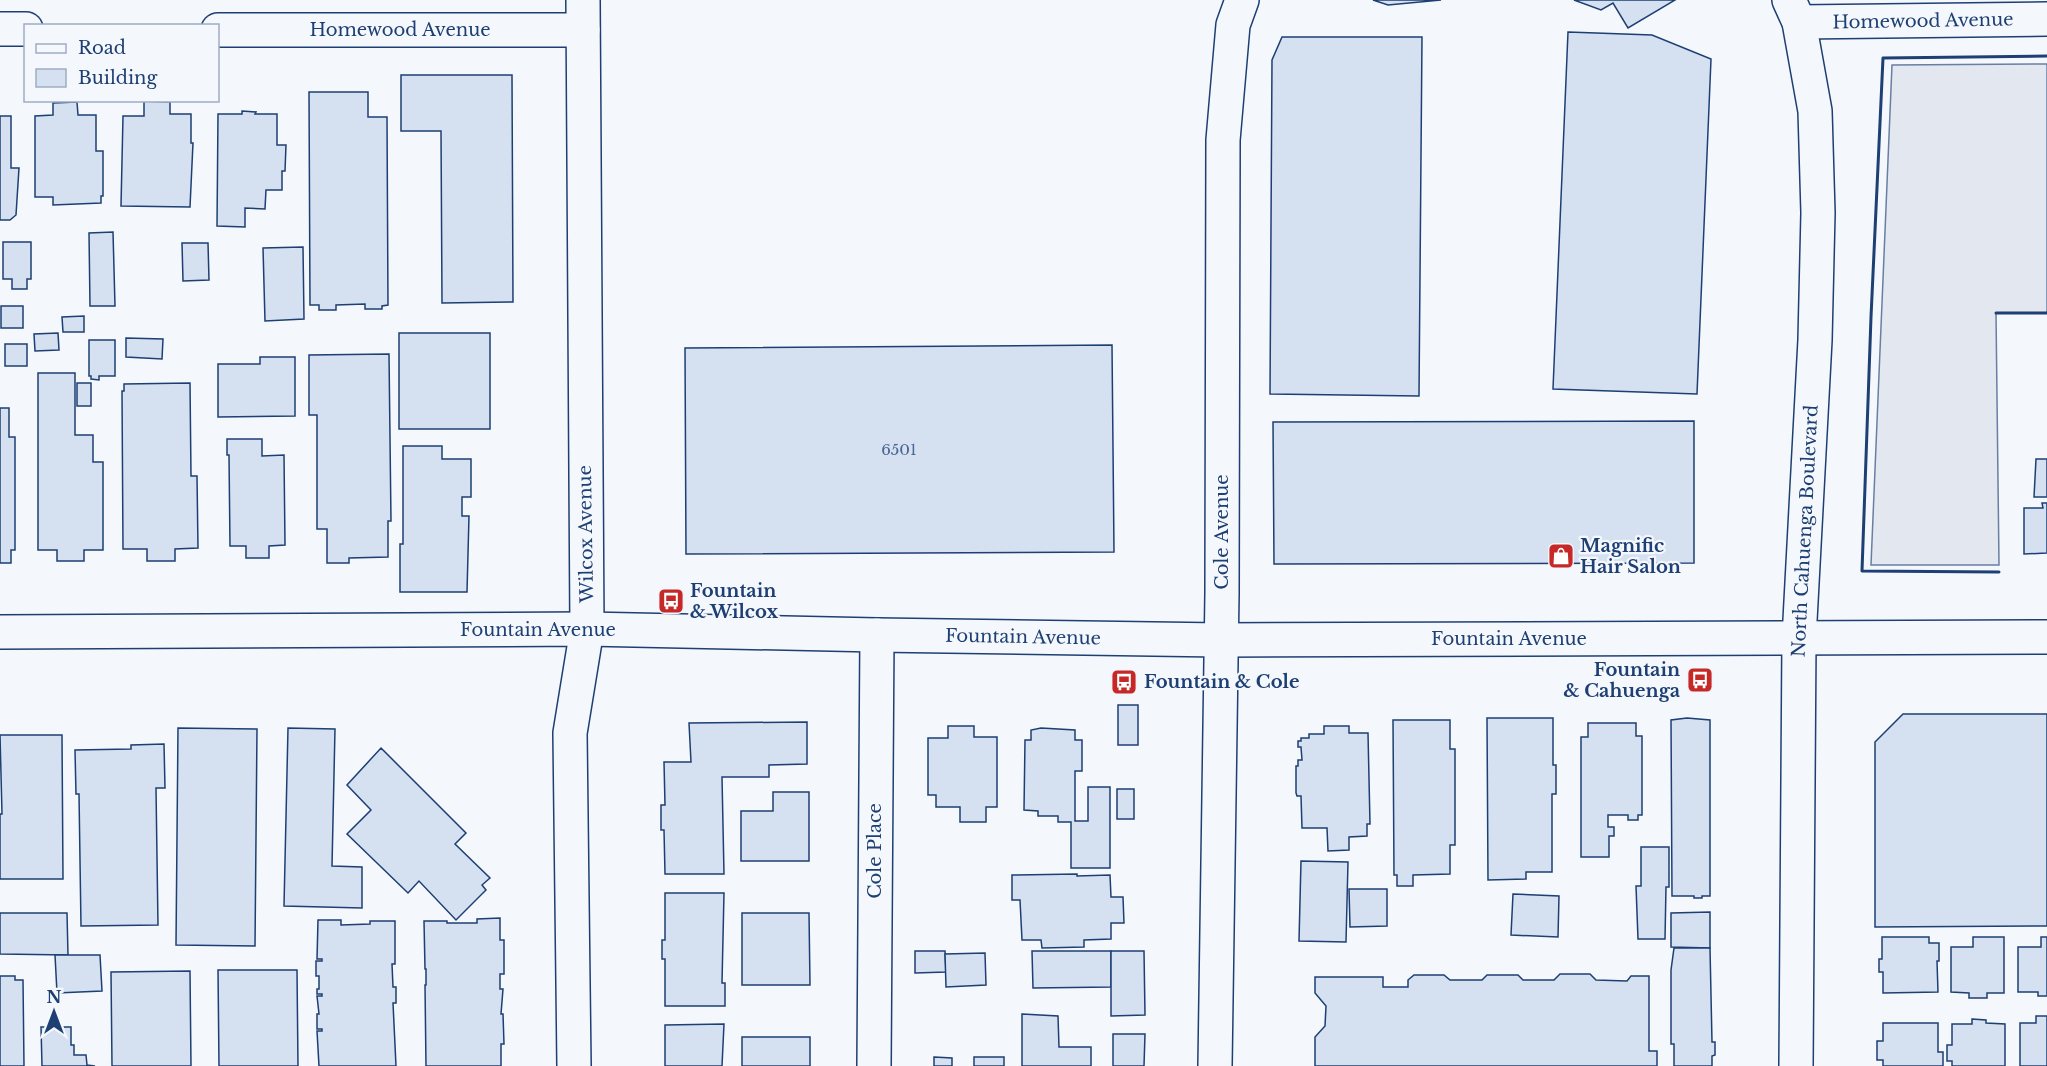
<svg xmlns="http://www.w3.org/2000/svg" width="2047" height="1066" font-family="'Libre Baskerville',serif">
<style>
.parking{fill:#e3e8f0;stroke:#687fa3;stroke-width:1.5}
.building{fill:#d5e0f0;stroke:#1d3f73;stroke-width:1.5}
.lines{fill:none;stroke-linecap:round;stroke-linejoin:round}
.minor-casing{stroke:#1d3f73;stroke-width:36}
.tertiary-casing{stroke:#1d3f73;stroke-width:36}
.secondary-casing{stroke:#1d3f73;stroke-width:36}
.minor{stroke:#f4f7fb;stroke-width:33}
.tertiary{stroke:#f4f7fb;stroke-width:33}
.secondary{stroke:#f4f7fb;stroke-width:33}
.wall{stroke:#1d3f73;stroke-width:3}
.labels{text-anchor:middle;stroke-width:4.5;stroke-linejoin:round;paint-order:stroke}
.number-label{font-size:15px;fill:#4b6792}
.street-label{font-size:18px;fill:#1d3f73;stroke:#f4f7fb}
.poi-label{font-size:18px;font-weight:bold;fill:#1d3f73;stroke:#f4f7fb;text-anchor:start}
</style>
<rect width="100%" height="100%" fill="#f4f7fb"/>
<polygon class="parking" points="2047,64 2047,313 1996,313 1999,565 1871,565 1892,65"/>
<g class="building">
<polygon points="1373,0 1441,0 1388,5"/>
<polygon points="1574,0 1675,0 1628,28 1613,3 1601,10"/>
<polygon points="1568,32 1652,35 1711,59 1697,394 1553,389"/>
<polygon points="1282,37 1422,37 1419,396 1270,394 1272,60"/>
<polygon points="401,75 512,75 513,302 442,303 441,131 401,131"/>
<polygon points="309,92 368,92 368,117 387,117 388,305 382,306 382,309 365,309 365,304 336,305 336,310 319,310 319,305 310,305"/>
<polygon points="144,101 170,102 170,114 191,114 191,143 193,143 190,207 121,206 123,116 144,116"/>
<polygon points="77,102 78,115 96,115 96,151 103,151 103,196 101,196 101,203 53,205 53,197 35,197 35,116 53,115 53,103"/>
<polygon points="242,111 256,112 255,114 277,114 277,145 286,145 285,171 282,171 282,190 266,190 265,209 245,208 245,227 217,226 218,114 242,114"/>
<polygon points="0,116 11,116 11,168 19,168 16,215 10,220 0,220"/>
<polygon points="113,232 115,306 90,306 89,233"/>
<polygon points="3,242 31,242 31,279 27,279 27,289 12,289 12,279 3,279"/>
<polygon points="182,243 208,243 209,280 183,281"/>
<polygon points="303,247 304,319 265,321 263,248"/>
<rect x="1" y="306" width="22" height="22"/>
<polygon points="84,316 84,332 63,332 62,317"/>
<polygon points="58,333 59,350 35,351 34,334"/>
<rect x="399" y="333" width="91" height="96"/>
<polygon points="126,338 163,339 162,359 126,357"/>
<polygon points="89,340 115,340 115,376 99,376 99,380 91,379 91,376 89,376"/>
<rect x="5" y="344" width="22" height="22"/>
<polygon points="1112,345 1114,552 686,554 685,348"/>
<polygon points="389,354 391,521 388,521 388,557 349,558 349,563 327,563 327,529 317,529 317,415 309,415 309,355"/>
<polygon points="260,357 295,357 295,416 218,417 218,364 260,364"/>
<polygon points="38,373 75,373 75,435 93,435 93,462 103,462 103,550 84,550 84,561 57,561 57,550 38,550"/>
<rect x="77" y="383" width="14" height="23"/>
<polygon points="190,383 191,476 197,476 198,548 175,549 175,561 147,561 147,549 123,549 122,391 124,391 124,384"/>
<polygon points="0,408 9,408 9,437 15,437 15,550 11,550 11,563 0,563"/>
<polygon points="1694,421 1694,563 1274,564 1273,422"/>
<polygon points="227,439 262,439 262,456 284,455 285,545 269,546 269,558 246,558 246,546 230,546 229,455 227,455"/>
<polygon points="403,446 442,446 442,459 471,459 471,497 462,497 462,516 469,516 467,592 400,592 400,544 403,544"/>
<polygon points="2036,459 2047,459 2047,497 2034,497"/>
<polygon points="2042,503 2047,503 2047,553 2024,554 2024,508 2043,508"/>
<rect x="1118" y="705" width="20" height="40"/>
<polygon points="1903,714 2047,714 2047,926 1875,927 1875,742"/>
<polygon points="1487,718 1553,718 1553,765 1556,765 1556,794 1552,794 1552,872 1526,872 1526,879 1488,880"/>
<polygon points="1687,718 1710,720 1710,896 1702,896 1702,898 1694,898 1694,896 1672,896 1671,720"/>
<polygon points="1393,720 1450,720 1450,749 1455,749 1455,845 1450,845 1450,874 1413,875 1413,886 1397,886 1397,875 1394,875"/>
<polygon points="807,722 807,764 769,765 769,777 722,777 724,874 665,874 664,830 661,830 661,805 665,805 664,762 691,762 689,723"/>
<polygon points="1588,723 1636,723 1636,736 1642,736 1642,815 1638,815 1638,820 1628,820 1628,815 1608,815 1608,827 1614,827 1614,836 1609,836 1609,857 1581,857 1581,737 1588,737"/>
<polygon points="948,726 974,726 974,737 997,737 997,807 986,807 986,822 960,822 960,807 936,807 936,795 928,795 928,738 948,738"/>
<polygon points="1324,726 1349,726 1349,733 1368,733 1370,824 1367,824 1367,836 1349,837 1349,850 1328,851 1327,828 1302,828 1301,796 1297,796 1296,793 1296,766 1298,766 1298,760 1302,760 1301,747 1298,747 1298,741 1301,741 1301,738 1309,738 1309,734 1324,734"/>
<polygon points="178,728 257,729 255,946 176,945"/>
<polygon points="288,728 335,729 332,866 362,867 362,908 284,906"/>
<polygon points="1041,728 1075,730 1075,740 1082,740 1082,771 1075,771 1075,821 1088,821 1088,787 1110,787 1110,868 1071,868 1071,822 1058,822 1058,816 1038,816 1038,811 1024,810 1025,740 1031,740 1031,730"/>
<polygon points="0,735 62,735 63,879 0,879 0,814 2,814"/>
<polygon points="164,744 165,788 156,788 158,925 81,926 79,794 76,794 75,750 131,749 131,745"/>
<polygon points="381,748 466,833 455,844 490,878 482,885 486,890 456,920 419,881 408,893 347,834 371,810 347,785"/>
<rect x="1117" y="789" width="17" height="30"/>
<polygon points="773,792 809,792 809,861 741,861 741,811 773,811"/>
<polygon points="1641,847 1669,847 1669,887 1666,887 1665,939 1638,939 1636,886 1641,886"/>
<polygon points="1301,861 1348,862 1346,942 1299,941"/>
<polygon points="1077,874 1077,876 1110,875 1111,897 1123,897 1124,923 1111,923 1111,939 1084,940 1084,947 1042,948 1041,940 1022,940 1020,900 1012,900 1012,875"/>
<polygon points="1349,889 1387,889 1387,926 1350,927"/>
<polygon points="665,893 724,893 722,983 725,983 725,1006 665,1006 665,959 662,959 662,940 665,940"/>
<polygon points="1513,894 1559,896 1558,937 1511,935"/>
<polygon points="1710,912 1710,948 1671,947 1671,913"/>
<polygon points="0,913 67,913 68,955 0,954"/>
<polygon points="742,913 809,913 810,985 742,985"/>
<polygon points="500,918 500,940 504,940 504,974 500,974 500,989 503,989 501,1014 503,1014 504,1044 501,1044 501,1066 426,1066 425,985 426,985 426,969 425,969 424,921 447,921 447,923 477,923 477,919"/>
<polygon points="318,920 341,920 341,925 370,924 370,921 395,921 395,964 392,964 393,987 396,987 396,1003 393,1003 396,1066 319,1066 317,1031 322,1031 322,1029 317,1029 317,1014 319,1014 317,996 322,996 322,994 317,994 317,989 319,989 319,976 316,976 316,961 322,961 322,959 317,959"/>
<polygon points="1882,937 1929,937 1929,943 1939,943 1939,961 1937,961 1938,992 1883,993 1883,972 1879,972 1879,959 1882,959"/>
<polygon points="1973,937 2004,937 2004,993 1987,993 1987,998 1969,998 1969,993 1951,992 1951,947 1973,947"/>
<polygon points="2041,937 2047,937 2047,996 2038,996 2038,992 2018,992 2018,947 2041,947"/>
<polygon points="1674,948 1710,948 1712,1042 1715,1042 1715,1055 1712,1056 1712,1066 1674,1066 1674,1044 1671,1044 1671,970"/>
<polygon points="915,951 945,951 946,972 915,973"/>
<polygon points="1032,951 1111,951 1111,987 1033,988"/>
<polygon points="1111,951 1144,951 1145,1015 1111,1016"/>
<polygon points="985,953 986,985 946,987 945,954"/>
<polygon points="55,955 100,955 102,991 57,993"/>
<polygon points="218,970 297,970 298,1066 219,1066"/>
<polygon points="190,971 191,1066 112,1066 111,972"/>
<polygon points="1560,974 1590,974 1596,980 1627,981 1631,976 1649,976 1649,1051 1657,1051 1657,1066 1315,1066 1315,1037 1325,1026 1326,1006 1315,993 1315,977 1383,977 1383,987 1408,987 1408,980 1414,975 1444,975 1450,980 1482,980 1487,975 1518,975 1523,980 1554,980"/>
<polygon points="0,976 15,976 15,980 23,980 24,1066 0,1066"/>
<polygon points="1022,1014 1058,1016 1059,1047 1091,1047 1091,1066 1022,1066"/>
<polygon points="2036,1016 2047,1016 2047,1066 2020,1066 2020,1023 2036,1023"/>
<polygon points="1972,1019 1986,1020 1986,1023 2005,1024 2005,1066 1952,1066 1952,1061 1947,1061 1947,1045 1952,1045 1952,1024 1972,1024"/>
<polygon points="1883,1023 1938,1023 1938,1052 1943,1052 1943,1066 1883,1066 1883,1060 1877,1060 1877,1041 1883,1041"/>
<polygon points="724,1024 722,1066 665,1066 665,1025"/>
<polygon points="41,1027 71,1027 71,1045 74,1045 74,1055 86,1055 87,1065 95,1066 42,1066"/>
<polygon points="1113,1034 1145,1034 1144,1066 1113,1066"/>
<rect x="742" y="1037" width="68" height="29"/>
<polygon points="934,1057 952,1058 952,1066 934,1066"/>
<rect x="974" y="1057" width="30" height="9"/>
</g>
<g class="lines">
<defs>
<g id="minor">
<polyline points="1799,22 2047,19"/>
<polyline points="0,29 26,29"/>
<polyline points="218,30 583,30"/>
<polyline points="574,1066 570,733 587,629 583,0"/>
<polyline points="874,1066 877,635"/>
<polyline points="1215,1066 1222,593 1223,140 1233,25 1242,0"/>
</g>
<polyline id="tertiary" points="0,632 587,629 877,635 1221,640 2047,637"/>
<polyline id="secondary" points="1789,0 1799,22 1815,111 1818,213 1815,340 1799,639 1796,1066"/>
</defs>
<use href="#minor" class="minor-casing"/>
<use href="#tertiary" class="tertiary-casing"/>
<use href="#secondary" class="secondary-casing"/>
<use href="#minor" class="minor"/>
<use href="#tertiary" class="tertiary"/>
<use href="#secondary" class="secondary"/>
<g class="wall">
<polyline points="1996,313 2047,313"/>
<polyline points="1999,572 1862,571 1871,317 1883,58 2047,56"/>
</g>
</g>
<defs>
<symbol id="shop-square" viewBox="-11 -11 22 22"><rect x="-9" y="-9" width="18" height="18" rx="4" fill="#c62828" stroke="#f4f7fb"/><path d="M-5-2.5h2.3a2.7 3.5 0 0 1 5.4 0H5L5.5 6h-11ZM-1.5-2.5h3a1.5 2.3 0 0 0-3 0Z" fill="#fff"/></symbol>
<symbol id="bus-square" viewBox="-11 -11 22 22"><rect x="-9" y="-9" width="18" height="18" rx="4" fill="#c62828" stroke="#f4f7fb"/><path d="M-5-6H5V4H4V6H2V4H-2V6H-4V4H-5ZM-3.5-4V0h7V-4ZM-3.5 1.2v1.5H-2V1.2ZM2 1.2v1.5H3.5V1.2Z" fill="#fff"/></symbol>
</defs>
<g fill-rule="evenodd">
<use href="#shop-square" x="1546" y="541" width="30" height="30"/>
<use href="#bus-square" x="656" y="586" width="30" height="30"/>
<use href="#bus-square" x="1685" y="665" width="30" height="30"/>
<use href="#bus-square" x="1109" y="667" width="30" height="30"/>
</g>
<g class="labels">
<g class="number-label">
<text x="899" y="455">6501</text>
</g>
<g class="street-label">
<text transform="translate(1923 21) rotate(-1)" y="6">Homewood Avenue</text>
<text x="400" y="36">Homewood Avenue</text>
<text transform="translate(1805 531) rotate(-87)" y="6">North Cahuenga Boulevard</text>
<text transform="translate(1222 532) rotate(-90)" y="6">Cole Avenue</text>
<text transform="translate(586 534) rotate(-91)" y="6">Wilcox Avenue</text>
<text x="538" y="636">Fountain Avenue</text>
<text transform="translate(1023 637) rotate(1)" y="6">Fountain Avenue</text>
<text x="1509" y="645">Fountain Avenue</text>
<text transform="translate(875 851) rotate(-90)" y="6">Cole Place</text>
</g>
<g class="poi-label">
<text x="1580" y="552">Magnific<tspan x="1580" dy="21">Hair Salon</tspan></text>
<text x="690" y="597">Fountain<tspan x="690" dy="21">&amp; Wilcox</tspan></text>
<text x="1680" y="676" text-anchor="end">Fountain<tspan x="1680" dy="21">&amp; Cahuenga</tspan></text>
<text x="1144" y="688">Fountain &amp; Cole</text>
</g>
</g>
<rect x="24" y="24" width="195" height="78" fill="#f4f7fb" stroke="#9eadc5" stroke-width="1.5"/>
<rect x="36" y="44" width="30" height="9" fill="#f4f7fb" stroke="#9eadc5" stroke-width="1.5"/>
<text x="78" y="54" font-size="18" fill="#1d3f73">Road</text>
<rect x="36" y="69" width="30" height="18" fill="#d5e0f0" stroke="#9eadc5" stroke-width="1.5"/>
<text x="78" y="84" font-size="18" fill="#1d3f73">Building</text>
<g transform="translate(54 1012)" stroke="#f4f7fb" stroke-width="4.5" paint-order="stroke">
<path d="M0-4.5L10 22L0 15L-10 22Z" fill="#1d3f73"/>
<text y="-9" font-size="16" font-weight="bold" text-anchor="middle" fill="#1d3f73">N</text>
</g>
</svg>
